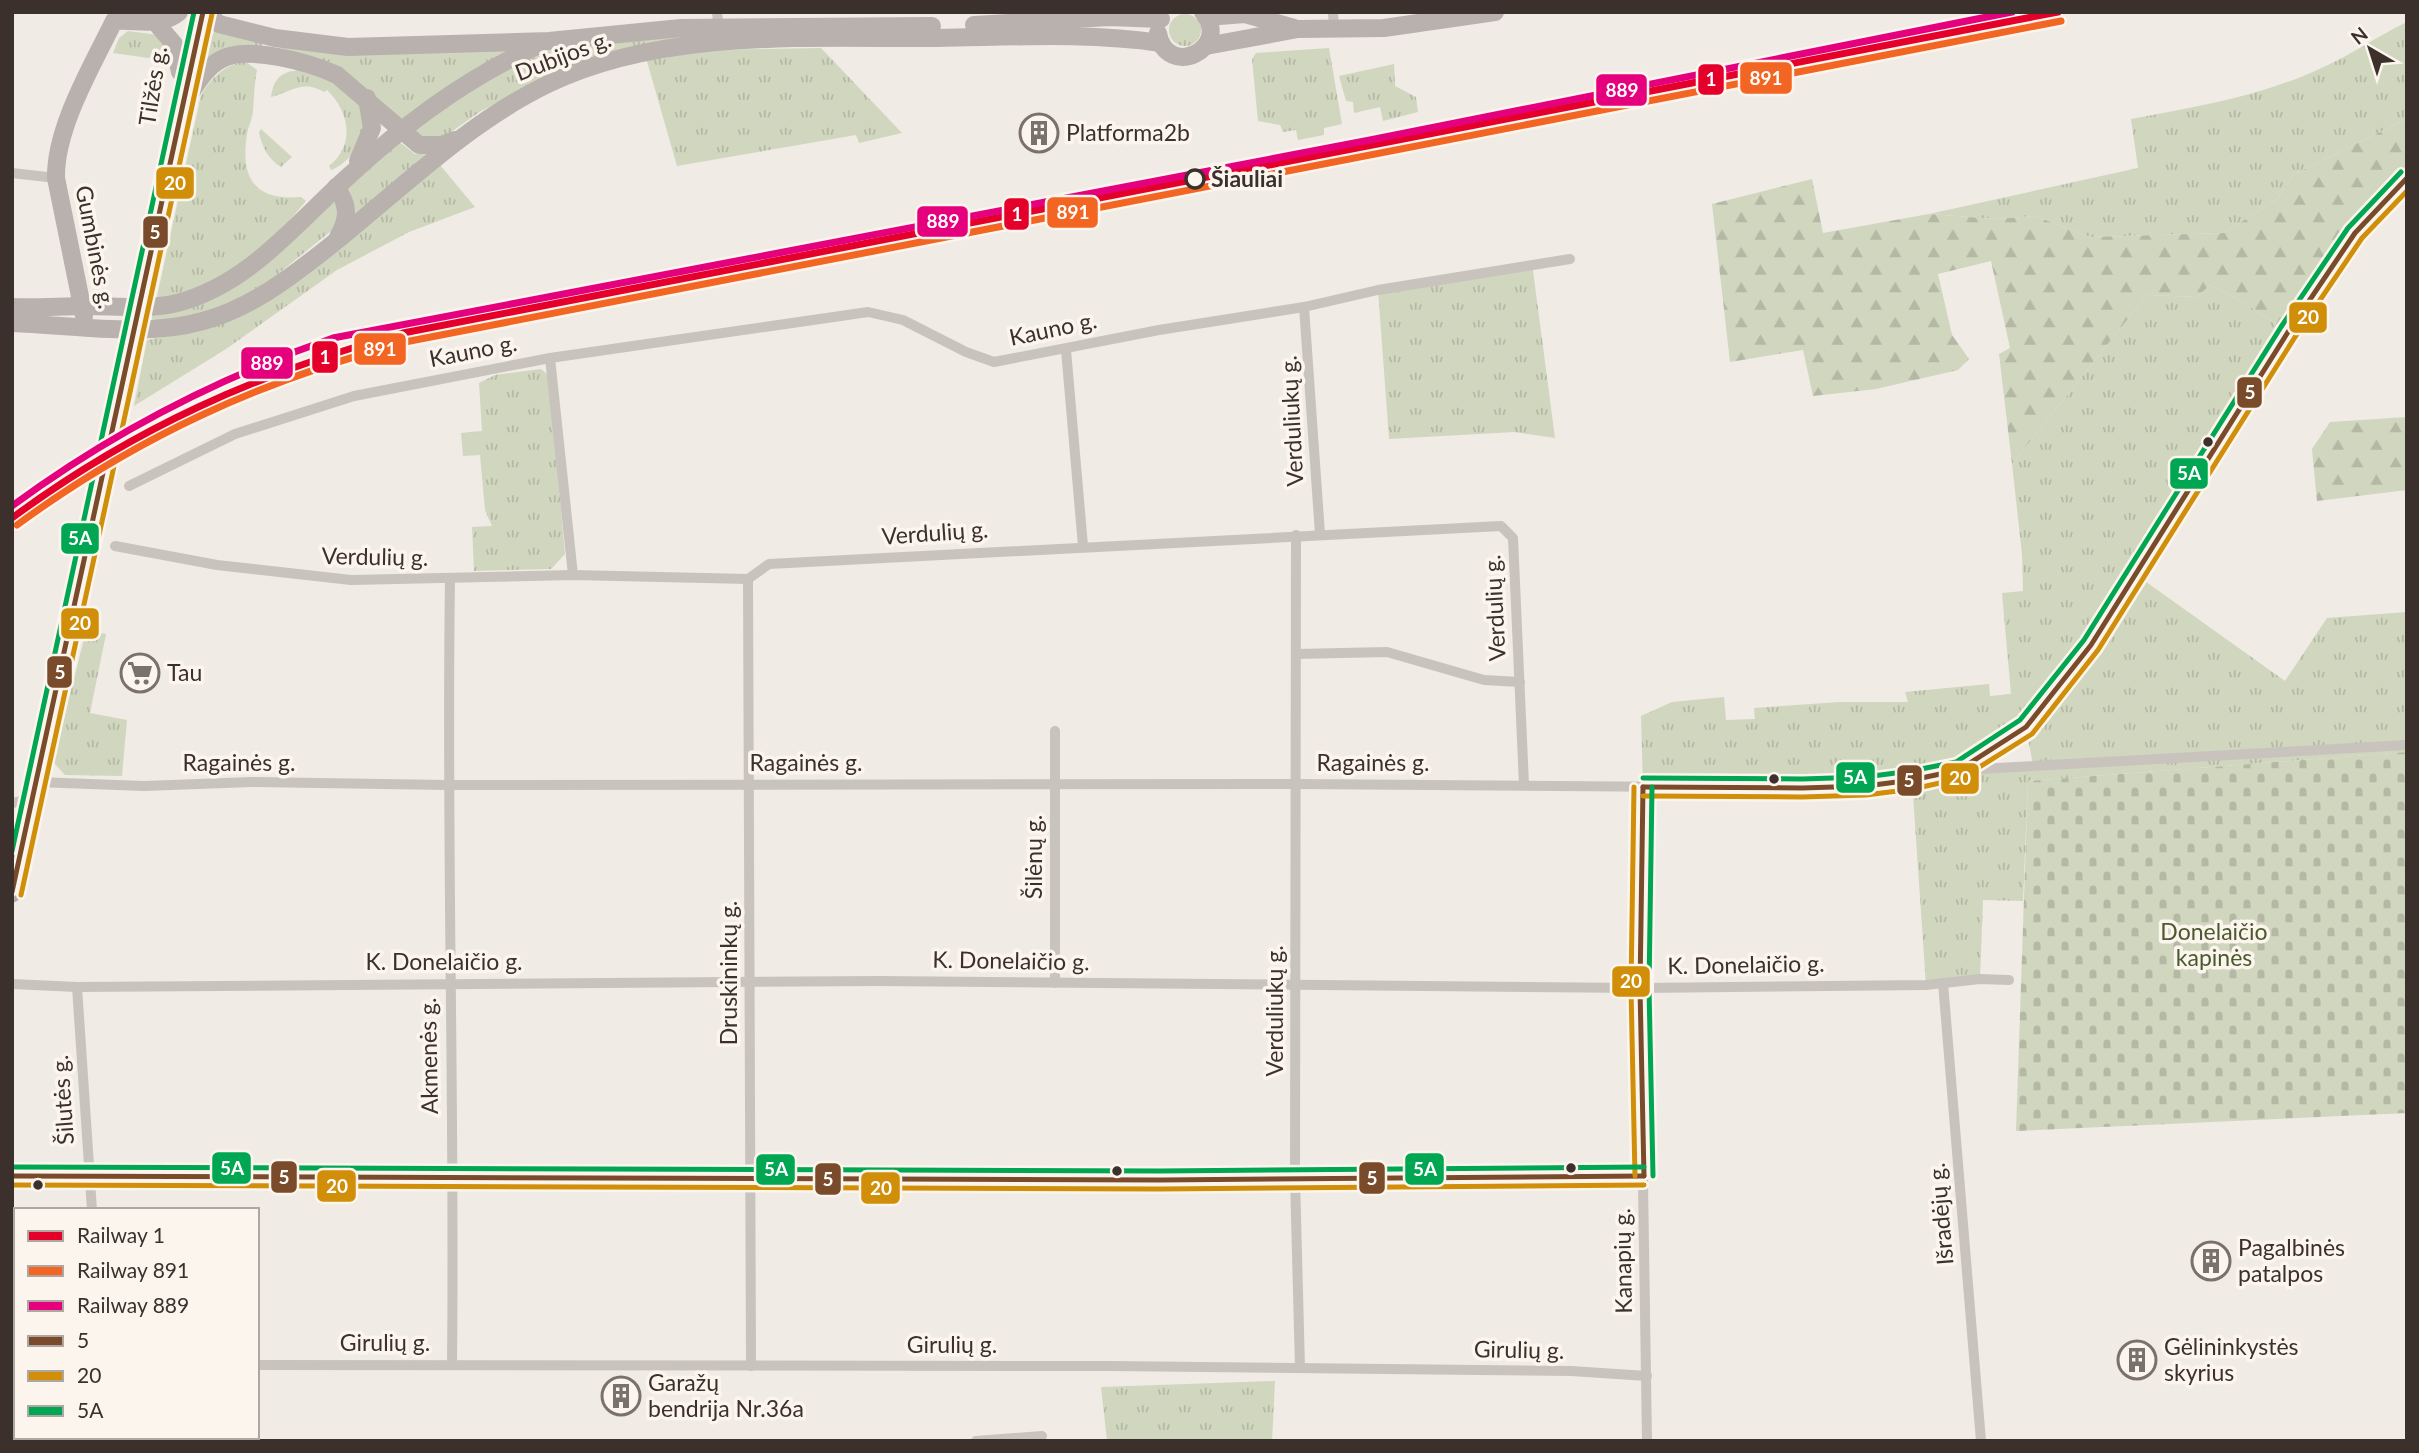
<svg xmlns="http://www.w3.org/2000/svg" width="2419" height="1453" font-family="Lato,sans-serif">
<style>
.grass{fill:url(#grass-tufts);fill-rule:evenodd}
.forest{fill:url(#forest-firs)}
.cemetery{fill:url(#cemetery-stones)}
.lines{fill:none;stroke-linecap:round;stroke-linejoin:round}
.minor{stroke:#c9c3be;stroke-width:10}
.primary{stroke:#b8b1ad;stroke-width:18}
.trunk{stroke:#b4aea8;stroke-width:19}
.trunk-bridge{stroke:#b4aea8;stroke-width:19}
.bus-1-casing{stroke:#fbf5ee;stroke-width:10}
.bus-2-casing{stroke:#fbf5ee;stroke-width:10}
.bus-3-casing{stroke:#fbf5ee;stroke-width:10}
.bus-1{stroke:#7a4b2a;stroke-width:5}
.bus-2{stroke:#d18e09;stroke-width:5}
.bus-3{stroke:#00a651;stroke-width:5}
.rail-1-casing{stroke:#fbf5ee;stroke-width:12}
.rail-2-casing{stroke:#fbf5ee;stroke-width:12}
.rail-3-casing{stroke:#fbf5ee;stroke-width:12}
.rail-1{stroke:#e4002b;stroke-width:7}
.rail-2{stroke:#f26522;stroke-width:7}
.rail-3{stroke:#e5007d;stroke-width:7}
.stop-dot{fill:#fbf5ee;stroke:#3b302b;stroke-width:3.5}
.bus-dot{fill:#3b302b;stroke:#fbf5ee;stroke-width:2.5}
.labels{text-anchor:middle;stroke-width:7;stroke-linejoin:round;paint-order:stroke}
.street-label{font-size:23px;fill:#3b302b;stroke:#fbf5ee}
.poi-label{font-size:23px;fill:#3b302b;stroke:#fbf5ee;text-anchor:start}
.stop-label{font-size:23px;font-weight:bold;fill:#3b302b;stroke:#fbf5ee;text-anchor:start}
.park-label{font-size:23px;fill:#4a5a2e;stroke:#fbf5ee}
.line-badge{stroke:#fbf5ee;stroke-width:2.5}
.badge-label{font-size:19px;text-anchor:middle;font-weight:bold;fill:#fff}
</style>
<defs>
<pattern id="grass-tufts" width="24" height="20" patternUnits="userSpaceOnUse" patternTransform="scale(1.75)"><rect width="24" height="20" fill="#d1d6bf"/><path d="M3 7l-1-3M5 7V3M7 7l1-3M15 17l-1-3M17 17v-4M19 17l1-3" fill="none" stroke="#b4b8a4"/></pattern>
<pattern id="forest-firs" width="22" height="20" patternUnits="userSpaceOnUse" patternTransform="scale(1.75)"><rect width="22" height="20" fill="#d1d6bf"/><path d="M5 1l3.5 6h-7zM16 11l3.5 6h-7z" fill="#b4b8a4"/></pattern>
<pattern id="cemetery-stones" width="16" height="16" patternUnits="userSpaceOnUse" patternTransform="scale(1.75)"><rect width="16" height="16" fill="#d1d6bf"/><path d="M2 7V4a2 2 0 0 1 4 0v3zM10 15v-3a2 2 0 0 1 4 0v3z" fill="#b4b8a4"/></pattern>
</defs>
<rect width="100%" height="100%" fill="#f0ebe5"/>
<g class="grass">
<circle cx="1185" cy="30" r="16"/>
<path d="M2407,22v97l-113,55 -17,25 -53,34 -134,4 -55,-21 -39,3 -67,-5 209,-46 -7,-49c64,-12 127,-22 186,-49 31,-13 59,-33 90,-48z"/>
<polygon points="216,28 262,43 262,46 207,60 211,38"/>
<polygon points="128,31 158,35 169,50 170,61 113,53 119,38"/>
<polygon points="701,34 560,72 481,111 441,139 409,135 439,109 522,61 551,49"/>
<polygon points="283,45 520,46 398,125 358,82 281,50"/>
<polygon points="821,48 902,133 859,143 856,135 677,166 646,58 692,50"/>
<polygon points="1329,48 1342,124 1324,128 1324,135 1298,140 1296,130 1283,132 1280,125 1258,121 1252,59 1256,53"/>
<path d="M246,62l11,8c-3,15 -3,30 -4,42 -1,8 -5,15 -6,22 -7,45 8,67 54,63l5,4 -38,45 -68,43 -44,12 45,-206c11,-17 23,-31 45,-33z"/>
<polygon points="1394,64 1395,86 1416,97 1418,112 1383,121 1380,107 1354,113 1353,102 1346,101 1339,76"/>
<path d="M302,70l21,6 34,22 9,26c-8,20 -14,38 -35,46l-2,-4c28,-22 19,-56 -2,-76l-3,2c-22,-13 -34,1 -53,5 3,-20 11,-26 31,-27z"/>
<path d="M261,129l31,28 -11,10c-13,-8 -19,-20 -22,-35z"/>
<polygon points="398,141 415,154 426,154 354,220 345,190"/>
<polygon points="440,165 475,207 409,232 337,270 226,349 134,406 147,340 206,328"/>
<polygon points="337,202 341,206 336,227 253,294 207,314 151,324 153,312 191,305 330,204"/>
<polygon points="1532,263 1555,438 1514,432 1389,439 1378,290"/>
<path d="M2210,285l33,17 45,30 -153,242 150,107 42,-63 80,-6v140l-379,29 -5,120 -40,-1 -3,79 -54,6 -14,-205 -46,6 -223,1 -2,-71 31,-14 52,-5 2,23 29,-1 -1,-11 86,-6h68l-3,-10 84,-8 1,12 21,-2 -9,-101 21,-2 -1,-37 -10,-90 135,-169 50,2zM2026,728l7,37 -72,5z"/>
<polygon points="541,369 549,376 565,554 551,569 474,571 472,527 492,526 485,510 480,455 463,456 461,433 482,431 479,383 495,375"/>
<polygon points="86,631 106,634 90,713 127,720 122,776 65,775 53,762"/>
<polygon points="1275,1381 1272,1441 1107,1441 1101,1387"/>
</g>
<g class="forest">
<polygon points="2407,119 2407,178 2355,233 2288,332 2243,302 2210,285 2197,297 2147,295 2012,464 1999,354 2010,348 1991,261 1938,274 1952,335 1969,359 1958,370 1876,389 1813,396 1803,350 1730,362 1712,204 1812,179 1823,233 1929,214 1996,219 2035,216 2090,237 2224,233 2277,199 2294,174"/>
<polygon points="2407,417 2407,490 2317,501 2312,449 2330,422"/>
</g>
<polygon class="cemetery" points="2407,752 2407,1113 2016,1131 2028,781"/>
<g class="lines">
<g class="minor">
<polyline points="717,12 719,33"/>
<polyline points="1333,12 1334,30"/>
<polyline points="12,173 56,178"/>
<polyline points="1304,307 1320,534"/>
<polyline points="1066,350 1083,546"/>
<polyline points="550,358 573,575"/>
<polyline points="129,486 235,434 354,396 550,358 868,312 903,320 966,352 994,362 1159,330 1304,307 1378,290 1570,259"/>
<polyline points="1296,535 1295,1178 1300,1368"/>
<polyline points="115,546 217,565 351,580 573,575 748,579 769,564 1501,526 1513,538 1524,785"/>
<path d="M450,579c-4,262 5,523 2,785"/>
<polyline points="748,579 751,1366"/>
<polyline points="1296,654 1387,652 1484,680 1520,682"/>
<polyline points="1055,731 1055,983"/>
<polyline points="1962,770 2407,745"/>
<polyline points="36,782 144,786 252,782 447,785 1296,784 1802,788 1866,786 1959,770 2026,727 2091,645 2317,288 2355,233 2407,178"/>
<polyline points="1643,787 1640,988 1647,1441"/>
<polyline points="12,803 32,799"/>
<polyline points="1943,983 1981,1441"/>
<polyline points="12,984 77,987 878,981 1640,988 1926,985 1980,979 2009,980"/>
<polyline points="77,987 92,1210"/>
<polyline points="12,1176 1160,1180 1644,1176"/>
<polyline points="257,1365 1111,1366 1571,1371 1647,1376"/>
<polyline points="12,1426 16,1426"/>
<polyline points="976,1441 1042,1436"/>
</g>
<g class="primary">
<polyline points="205,12 219,24 275,38 348,47 549,41 681,28 932,26"/>
<polyline points="1206,17 1245,14 1294,28"/>
<polyline points="156,23 174,44 180,72"/>
<polyline points="974,25 1109,17 1161,19"/>
<path d="M1158,33c8,47 75,16 45,-21"/>
<polyline points="1206,46 1298,29 1384,28 1495,12"/>
<path d="M185,101c10,-14 20,-33 35,-41 26,-16 91,3 117,15l82,70h23l13,-5"/>
<polyline points="358,161 372,128 367,98"/>
<path d="M336,187c13,18 13,31 2,50"/>
<path d="M12,307c25,1 50,-1 75,-1 30,0 61,4 90,-3 73,-19 120,-81 174,-129 57,-53 117,-97 188,-129"/>
<path d="M84,316l-28,-138c-1,-50 36,-112 58,-157 23,-2 46,7 65,-9"/>
<path d="M12,323c61,2 132,15 191,-2 47,-13 84,-41 122,-71 72,-57 140,-126 223,-166 116,-56 264,-45 390,-46 74,-1 150,-6 223,5"/>
</g>
<g class="trunk">
<polyline points="167,169 203,12"/>
<polyline points="12,893 63,663"/>
</g>
<polyline class="trunk-bridge" points="63,663 167,169"/>
<defs>
<g id="bus-1">
<polyline points="1643,787 1802,788 1866,786 1912,780 1959,770 2026,727 2091,645 2288,332 2355,233 2407,178"/>
<polyline points="1643,787 1640,988 1644,1176"/>
<polyline points="12,892 203,12"/>
<polyline points="12,1176 1160,1180 1644,1176"/>
</g>
<g id="bus-2">
<polyline points="1634,787 1631,988 1635,1176"/>
<polyline points="1643,796 1802,797 1866,795 1913,789 1962,778 2032,734 2098,650 2295,337 2362,238 2407,191"/>
<polyline points="21,895 212,14"/>
<polyline points="12,1185 1160,1189 1644,1185"/>
</g>
<g id="bus-3">
<polyline points="1643,778 1802,779 1865,777 1911,771 1956,762 2020,720 2084,640 2281,327 2348,228 2401,172"/>
<polyline points="1652,787 1649,988 1653,1176"/>
<polyline points="12,851 194,12"/>
<polyline points="12,1167 1160,1171 1644,1167"/>
</g>
</defs>
<use href="#bus-1" class="bus-1-casing"/>
<use href="#bus-2" class="bus-2-casing"/>
<use href="#bus-3" class="bus-3-casing"/>
<use href="#bus-1" class="bus-1"/>
<use href="#bus-2" class="bus-2"/>
<use href="#bus-3" class="bus-3"/>
<defs>
<path id="rail-1" d="M12,518c122,-90 246,-145 391,-185l1655,-321"/>
<path id="rail-2" d="M17,525c121,-89 244,-144 388,-183l1656,-321"/>
<path id="rail-3" d="M12,506c99,-73 205,-128 321,-168l1037,-198 642,-128"/>
</defs>
<use href="#rail-1" class="rail-1-casing"/>
<use href="#rail-2" class="rail-2-casing"/>
<use href="#rail-3" class="rail-3-casing"/>
<use href="#rail-1" class="rail-1"/>
<use href="#rail-2" class="rail-2"/>
<use href="#rail-3" class="rail-3"/>
</g>
<defs>
<symbol id="building-ring" viewBox="-11 -11 22 22"><circle r="9.5" fill="#fbf5ee" stroke="#7a716c" stroke-width="1.5"/><path d="M-4-6H4V6H1V3H-1V6H-4ZM-2.5-4.3h1.7v1.8h-1.7ZM.8-4.3h1.7v1.8H.8ZM-2.5-1h1.7V.8h-1.7ZM.8-1h1.7V.8H.8Z" fill="#7a716c"/></symbol>
<symbol id="supermarket-ring" viewBox="-11 -11 22 22"><circle r="9.5" fill="#fbf5ee" stroke="#7a716c" stroke-width="1.5"/><path d="M-6-5.5h2.5l.6 2H6L4.5 2H-2.5L-4.4-4H-6ZM-1.5 3.2a1.3 1.3 0 1 0 .1 0ZM3 3.2a1.3 1.3 0 1 0 .1 0Z" fill="#7a716c"/></symbol>
</defs>
<g fill-rule="evenodd">
<use href="#building-ring" x="1017" y="111" width="44" height="44"/>
<use href="#supermarket-ring" x="118" y="651" width="44" height="44"/>
<use href="#building-ring" x="2189" y="1239" width="44" height="44"/>
<use href="#building-ring" x="2115" y="1338" width="44" height="44"/>
<use href="#building-ring" x="599" y="1374" width="44" height="44"/>
</g>
<circle class="stop-dot" cx="1195" cy="179" r="9"/>
<g class="bus-dot">
<circle cx="2208" cy="442" r="6"/>
<circle cx="1774" cy="779" r="6"/>
<circle cx="1571" cy="1168" r="6"/>
<circle cx="1117" cy="1171" r="6"/>
<circle cx="38" cy="1185" r="6"/>
</g>
<g class="labels">
<g class="street-label">
<text transform="translate(563 56) rotate(-21)" y="8">Dubijos g.</text>
<text transform="translate(153 86) rotate(-81)" y="8">Tilžės g.</text>
<text transform="translate(95 247) rotate(79)" y="8">Gumbinės g.</text>
<text transform="translate(1053 329) rotate(-12)" y="8">Kauno g.</text>
<text transform="translate(473 351) rotate(-11)" y="8">Kauno g.</text>
<text transform="translate(1292 421) rotate(-93)" y="8">Verduliukų g.</text>
<text transform="translate(935 533) rotate(-4)" y="8">Verdulių g.</text>
<text transform="translate(375 557) rotate(1)" y="8">Verdulių g.</text>
<text transform="translate(1495 608) rotate(-93)" y="8">Verdulių g.</text>
<text x="239" y="771">Ragainės g.</text>
<text x="806" y="771">Ragainės g.</text>
<text x="1373" y="771">Ragainės g.</text>
<text transform="translate(1034 857) rotate(-90)" y="8">Šilėnų g.</text>
<text transform="translate(1011 961) rotate(1)" y="8">K. Donelaičio g.</text>
<text x="444" y="970">K. Donelaičio g.</text>
<text transform="translate(1746 965) rotate(-1)" y="8">K. Donelaičio g.</text>
<text transform="translate(729 973) rotate(-90)" y="8">Druskininkų g.</text>
<text transform="translate(1275 1011) rotate(-90)" y="8">Verduliukų g.</text>
<text transform="translate(429 1056) rotate(-91)" y="8">Akmenės g.</text>
<text transform="translate(63 1100) rotate(-94)" y="8">Šilutės g.</text>
<text transform="translate(1941 1214) rotate(-95)" y="8">Išradėjų g.</text>
<text transform="translate(1623 1261) rotate(-91)" y="8">Kanapių g.</text>
<text x="385" y="1351">Girulių g.</text>
<text x="952" y="1353">Girulių g.</text>
<text transform="translate(1519 1350) rotate(1)" y="8">Girulių g.</text>
</g>
<g class="poi-label">
<text x="1066" y="141">Platforma2b</text>
<text x="167" y="681">Tau</text>
<text x="2238" y="1256">Pagalbinės<tspan x="2238" dy="26">patalpos</tspan></text>
<text x="2164" y="1355">Gėlininkystės<tspan x="2164" dy="26">skyrius</tspan></text>
<text x="648" y="1391">Garažų<tspan x="648" dy="26">bendrija Nr.36a</tspan></text>
</g>
<g class="stop-label">
<text x="1211" y="187">Šiauliai</text>
</g>
<g class="park-label">
<text x="2214" y="940">Donelaičio<tspan x="2214" dy="26">kapinės</tspan></text>
</g>
</g>
<g class="line-badge">
<rect x="1739" y="61" width="54" height="34" rx="7" fill="#f26522"/>
<rect x="1697" y="63" width="28" height="33" rx="7" fill="#e4002b"/>
<rect x="1595" y="73" width="53" height="34" rx="7" fill="#e5007d"/>
<rect x="155" y="166" width="40" height="34" rx="7" fill="#d18e09"/>
<rect x="1046" y="196" width="53" height="33" rx="7" fill="#f26522"/>
<rect x="1003" y="197" width="27" height="34" rx="7" fill="#e4002b"/>
<rect x="916" y="205" width="53" height="33" rx="7" fill="#e5007d"/>
<rect x="142" y="215" width="27" height="34" rx="7" fill="#7a4b2a"/>
<rect x="2288" y="301" width="40" height="33" rx="7" fill="#d18e09"/>
<rect x="353" y="332" width="54" height="34" rx="7" fill="#f26522"/>
<rect x="311" y="340" width="28" height="34" rx="7" fill="#e4002b"/>
<rect x="240" y="346" width="54" height="34" rx="7" fill="#e5007d"/>
<rect x="2236" y="376" width="27" height="33" rx="7" fill="#7a4b2a"/>
<rect x="2169" y="457" width="40" height="33" rx="7" fill="#00a651"/>
<rect x="60" y="522" width="40" height="33" rx="7" fill="#00a651"/>
<rect x="60" y="607" width="40" height="33" rx="7" fill="#d18e09"/>
<rect x="46" y="655" width="27" height="34" rx="7" fill="#7a4b2a"/>
<rect x="1835" y="761" width="41" height="33" rx="7" fill="#00a651"/>
<rect x="1940" y="762" width="40" height="33" rx="7" fill="#d18e09"/>
<rect x="1896" y="764" width="27" height="33" rx="7" fill="#7a4b2a"/>
<rect x="1611" y="965" width="40" height="33" rx="7" fill="#d18e09"/>
<rect x="211" y="1151" width="41" height="34" rx="7" fill="#00a651"/>
<rect x="1404" y="1152" width="41" height="34" rx="7" fill="#00a651"/>
<rect x="755" y="1153" width="41" height="33" rx="7" fill="#00a651"/>
<rect x="270" y="1160" width="28" height="34" rx="7" fill="#7a4b2a"/>
<rect x="1358" y="1161" width="28" height="34" rx="7" fill="#7a4b2a"/>
<rect x="814" y="1162" width="28" height="34" rx="7" fill="#7a4b2a"/>
<rect x="316" y="1169" width="41" height="34" rx="7" fill="#d18e09"/>
<rect x="860" y="1171" width="41" height="34" rx="7" fill="#d18e09"/>
</g>
<g class="badge-label">
<text x="1766" y="85">891</text>
<text x="1711" y="86">1</text>
<text x="1622" y="97">889</text>
<text x="175" y="190">20</text>
<text x="1073" y="219">891</text>
<text x="1017" y="221">1</text>
<text x="943" y="228">889</text>
<text x="155" y="239">5</text>
<text x="2308" y="324">20</text>
<text x="380" y="356">891</text>
<text x="325" y="364">1</text>
<text x="267" y="370">889</text>
<text x="2250" y="399">5</text>
<text x="2189" y="480">5A</text>
<text x="80" y="545">5A</text>
<text x="80" y="630">20</text>
<text x="60" y="679">5</text>
<text x="1855" y="784">5A</text>
<text x="1960" y="785">20</text>
<text x="1909" y="787">5</text>
<text x="1631" y="988">20</text>
<text x="232" y="1175">5A</text>
<text x="1425" y="1176">5A</text>
<text x="776" y="1176">5A</text>
<text x="284" y="1184">5</text>
<text x="1372" y="1185">5</text>
<text x="828" y="1186">5</text>
<text x="337" y="1193">20</text>
<text x="881" y="1195">20</text>
</g>
<rect width="2419" height="1453" fill="none" stroke="#3b302b" stroke-width="28"/>
<rect x="14" y="1208" width="245" height="231" fill="#fbf5ee" stroke="#aea6a0" stroke-width="2"/>
<rect x="28" y="1231" width="35" height="10" fill="#e4002b" stroke="#aea6a0" stroke-width="2"/>
<text x="77" y="1243" font-size="21" fill="#3b302b">Railway 1</text>
<rect x="28" y="1266" width="35" height="10" fill="#f26522" stroke="#aea6a0" stroke-width="2"/>
<text x="77" y="1278" font-size="21" fill="#3b302b">Railway 891</text>
<rect x="28" y="1301" width="35" height="10" fill="#e5007d" stroke="#aea6a0" stroke-width="2"/>
<text x="77" y="1313" font-size="21" fill="#3b302b">Railway 889</text>
<rect x="28" y="1336" width="35" height="10" fill="#7a4b2a" stroke="#aea6a0" stroke-width="2"/>
<text x="77" y="1348" font-size="21" fill="#3b302b">5</text>
<rect x="28" y="1371" width="35" height="10" fill="#d18e09" stroke="#aea6a0" stroke-width="2"/>
<text x="77" y="1383" font-size="21" fill="#3b302b">20</text>
<rect x="28" y="1406" width="35" height="10" fill="#00a651" stroke="#aea6a0" stroke-width="2"/>
<text x="77" y="1418" font-size="21" fill="#3b302b">5A</text>
<g transform="translate(2370 49) rotate(321)" stroke="#fbf5ee" stroke-width="5" paint-order="stroke">
<path d="M0-5L12 26L0 18L-12 26Z" fill="#3b302b"/>
<text y="-10" font-size="19" font-weight="bold" text-anchor="middle" fill="#3b302b">N</text>
</g>
</svg>
